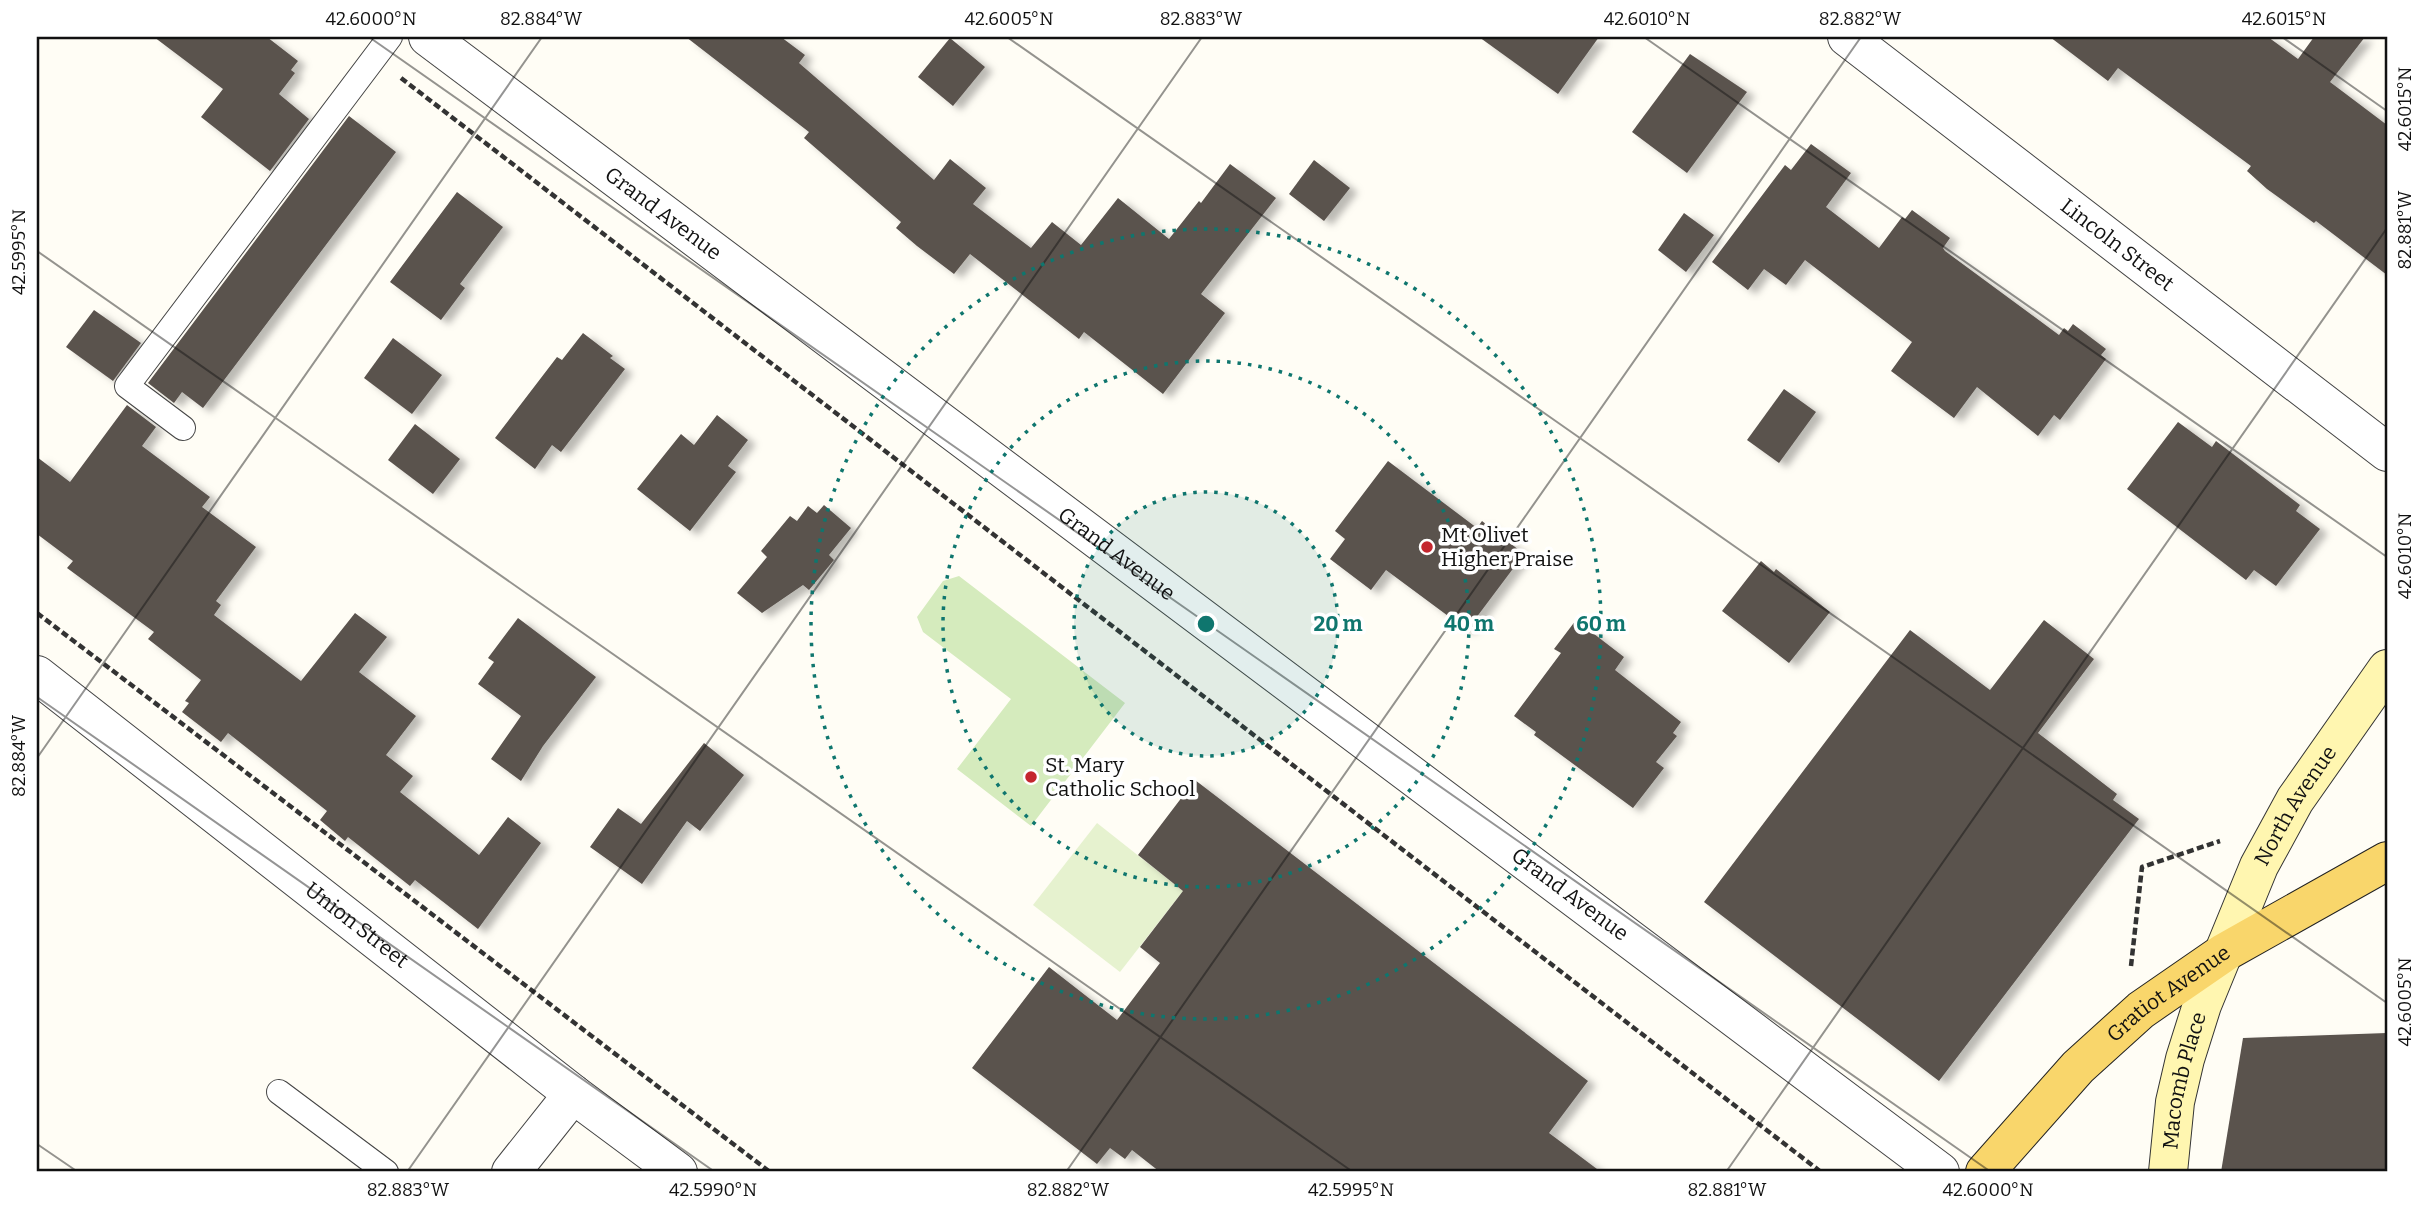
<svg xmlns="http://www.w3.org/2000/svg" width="2424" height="1209" font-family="Bitter,serif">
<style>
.green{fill:#d5ebbd}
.pitch{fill:#e6f2cf}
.building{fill:#5a524d;filter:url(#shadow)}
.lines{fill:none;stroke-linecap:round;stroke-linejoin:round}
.lane-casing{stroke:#444;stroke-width:26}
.street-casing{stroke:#444;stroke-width:40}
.secondary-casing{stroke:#333;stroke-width:40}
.primary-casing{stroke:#222;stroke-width:40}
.path{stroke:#333;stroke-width:4.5;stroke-dasharray:7 3.5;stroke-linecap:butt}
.lane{stroke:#fff;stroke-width:24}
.street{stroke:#fff;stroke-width:38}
.secondary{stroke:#fff6b0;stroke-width:38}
.primary{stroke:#f9d66b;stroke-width:38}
.ticks{fill:none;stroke:#111;stroke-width:2;stroke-opacity:0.45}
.ring{fill:none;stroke:#0f766e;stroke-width:3.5;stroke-dasharray:3.5 7}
.poi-dot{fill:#c4262e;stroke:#fff;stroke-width:2.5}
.labels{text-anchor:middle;stroke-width:7;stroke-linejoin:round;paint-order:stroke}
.street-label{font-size:21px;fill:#111;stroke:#fff}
.poi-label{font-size:21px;fill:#111;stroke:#fff;text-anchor:start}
.centre{fill:#0f766e;stroke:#fff;stroke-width:3.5}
.ring-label{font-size:21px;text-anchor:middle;font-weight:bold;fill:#0f766e;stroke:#fff;stroke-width:7;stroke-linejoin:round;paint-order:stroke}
.neatline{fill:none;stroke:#111;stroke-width:2.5}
.ticks-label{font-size:18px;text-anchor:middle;fill:#111}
</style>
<defs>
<filter id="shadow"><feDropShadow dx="8" dy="4.5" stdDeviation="3.5" flood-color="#0004"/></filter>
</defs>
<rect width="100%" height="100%" fill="#fffdf5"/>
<polygon class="green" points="959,576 1125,703 1031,826 957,769 1011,699 923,632 917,617 943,581"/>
<polygon class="pitch" points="1097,823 1183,891 1120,972 1033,905"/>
<g class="building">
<polygon points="154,37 267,37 298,61 291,70 295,73 279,94 309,119 270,171 201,117 223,89"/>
<polygon points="686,37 781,37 805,55 799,63 934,180 950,159 986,188 973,204 1031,248 1052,222 1081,245 1118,198 1169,239 1199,201 1201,203 1230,164 1276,198 1201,294 1225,313 1163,394 1084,332 1079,339 970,254 954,274 917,246 896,228 901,222 804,138 809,132"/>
<polygon points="1479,37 1599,37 1558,94"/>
<polygon points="2050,37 2268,37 2298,59 2314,37 2365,37 2330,82 2387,125 2387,275 2316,221 2314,223 2267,189 2247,171 2251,166 2118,68 2108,81"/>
<polygon points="950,38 985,67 953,106 918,77"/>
<polygon points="1690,54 1747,92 1687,173 1632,132"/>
<polygon points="349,116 396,152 203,408 182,392 174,403 148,383"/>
<polygon points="1811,144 1851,173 1826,207 1879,248 1902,217 1905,219 1912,210 1950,238 1943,248 1945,251 2059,335 2064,328 2068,331 2073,324 2106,349 2101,355 2106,359 2060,420 2054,415 2038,436 1977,387 1954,418 1891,371 1912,342 1805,260 1786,285 1764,269 1748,290 1712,262 1785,165 1791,170"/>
<polygon points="1314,160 1350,188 1324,221 1289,194"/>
<polygon points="457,192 503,227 460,284 465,288 441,320 390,282"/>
<polygon points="1684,213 1714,235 1686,272 1658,250"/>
<polygon points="94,310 141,343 113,381 66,347"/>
<polygon points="583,333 613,356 610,358 625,369 561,452 552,445 535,469 495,438 557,357 562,360"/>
<polygon points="393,338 442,375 412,414 364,378"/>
<polygon points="1784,389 1816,412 1779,463 1747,440"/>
<polygon points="127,405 156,427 142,446 210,497 202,507 256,547 216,601 221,605 214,615 301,681 355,613 387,637 359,672 416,716 386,755 413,776 400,792 479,855 508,817 541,843 478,929 415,880 410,886 348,837 345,841 320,820 327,811 228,733 221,742 182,712 189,703 185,701 201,680 148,639 154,632 67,568 73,561 37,534 37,457 70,482"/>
<polygon points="717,415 748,440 728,466 736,472 690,531 637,489 681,434 694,445"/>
<polygon points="2178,422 2212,447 2216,441 2300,505 2296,511 2320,529 2276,586 2254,570 2246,580 2127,489"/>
<polygon points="415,424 460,459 433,494 388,460"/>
<polygon points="1388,461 1477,528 1482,521 1524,554 1467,630 1386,570 1371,590 1330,559 1345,539 1335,531"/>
<polygon points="824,505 851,528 829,555 834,560 809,590 803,585 762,613 737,593 767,557 761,551 790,516 797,521 808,506 817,513"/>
<polygon points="1761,561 1774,572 1776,569 1830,612 1789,663 1722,611"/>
<polygon points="518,618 596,677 543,746 521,781 491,759 521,716 478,684 494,662 488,658"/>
<polygon points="1576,620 1624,657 1615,670 1681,722 1673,733 1677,736 1656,762 1664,768 1633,808 1534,735 1536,732 1514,716 1561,653 1554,649"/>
<polygon points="2044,620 2094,659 2038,733 2117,794 2113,800 2139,819 1939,1081 1704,902 1910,630 1990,690"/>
<polygon points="704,743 744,775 700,831 687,821 642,884 590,847 618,808 641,824"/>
<polygon points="1195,780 1588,1081 1549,1133 1601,1172 1160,1172 1132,1150 1125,1159 1110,1148 1097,1164 972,1068 1049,967 1117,1020 1160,963 1140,947 1183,891 1138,855"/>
<polygon points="2387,1033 2387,1172 2221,1172 2243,1038"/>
</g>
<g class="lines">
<defs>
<g id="lane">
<polyline points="183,428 127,386 390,37"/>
<polyline points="279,1092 386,1172"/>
</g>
<g id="street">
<path id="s1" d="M428,37l1512,1135"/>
<path id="s2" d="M1847,37l540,415"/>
<path id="s3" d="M37,675l536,419 105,78"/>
<polyline points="511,1172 573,1094"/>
</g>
<g id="secondary">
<path id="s4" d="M2168,1172l7,-70 10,-43 17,-54 57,-139 36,-66 92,-131"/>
</g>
<g id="primary">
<path id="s5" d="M1985,1172l93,-105 63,-57 84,-58 162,-91"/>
</g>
</defs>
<use href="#lane" class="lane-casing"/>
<use href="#street" class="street-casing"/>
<use href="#secondary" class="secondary-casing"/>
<use href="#primary" class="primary-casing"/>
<g class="path">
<polyline points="401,78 1821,1172"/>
<polyline points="37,613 770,1172"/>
<polyline points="2131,966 2142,867 2220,841"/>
</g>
<use href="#lane" class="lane"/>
<use href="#street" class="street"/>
<use href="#secondary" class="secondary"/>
<use href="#primary" class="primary"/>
</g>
<path class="ticks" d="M369,37l1622,1135M1007,37l1380,966M1644,37l743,520M2282,37l105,74M37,251l1316,921M37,697l678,475M37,758l505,-721M37,1144l41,28M407,1172l795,-1135M1066,1172l795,-1135M1726,1172l661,-944M2386,1172l1,-2"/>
<circle cx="1206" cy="624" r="132" fill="#0f766e" fill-opacity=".12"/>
<g class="ring">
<circle cx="1206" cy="624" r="132"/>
<circle cx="1206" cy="624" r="263"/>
<circle cx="1206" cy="624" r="395"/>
</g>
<g class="poi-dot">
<circle cx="1427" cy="547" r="7"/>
<circle cx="1031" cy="777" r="7"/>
</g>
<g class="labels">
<g class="street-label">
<text dy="7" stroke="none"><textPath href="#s1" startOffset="294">Grand Avenue</textPath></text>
<text dy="7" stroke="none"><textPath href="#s2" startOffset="341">Lincoln Street</textPath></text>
<text dy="7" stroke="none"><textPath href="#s1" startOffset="861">Grand Avenue</textPath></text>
<text dy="7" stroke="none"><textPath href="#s4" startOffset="392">North Avenue</textPath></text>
<text dy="7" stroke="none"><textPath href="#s1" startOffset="1428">Grand Avenue</textPath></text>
<text dy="7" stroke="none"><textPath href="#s3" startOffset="406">Union Street</textPath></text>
<text dy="7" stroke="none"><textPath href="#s5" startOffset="257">Gratiot Avenue</textPath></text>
<text dy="7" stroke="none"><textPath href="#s4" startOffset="93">Macomb Place</textPath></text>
</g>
<g class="poi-label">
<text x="1441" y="542">Mt Olivet<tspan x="1441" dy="24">Higher Praise</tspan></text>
<text x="1045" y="772">St. Mary<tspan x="1045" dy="24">Catholic School</tspan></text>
</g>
</g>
<circle cx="1206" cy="624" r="10" class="centre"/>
<g class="ring-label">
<text x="1338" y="631">20 m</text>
<text x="1469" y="631">40 m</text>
<text x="1601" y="631">60 m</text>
</g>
<rect width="2424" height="1209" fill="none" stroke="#ffffff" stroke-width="77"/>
<rect x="38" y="38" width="2348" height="1132" class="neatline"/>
<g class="ticks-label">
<text x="371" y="25">42.6000°N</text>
<text x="541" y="25">82.884°W</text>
<text x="1009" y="25">42.6005°N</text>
<text x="1201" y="25">82.883°W</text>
<text x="1647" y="25">42.6010°N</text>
<text x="1860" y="25">82.882°W</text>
<text x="2284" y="25">42.6015°N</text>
<text transform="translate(2405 109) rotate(-90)" y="6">42.6015°N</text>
<text transform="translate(2405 230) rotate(-90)" y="6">82.881°W</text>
<text transform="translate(19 252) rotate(-90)" y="6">42.5995°N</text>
<text transform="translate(2405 556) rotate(-90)" y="6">42.6010°N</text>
<text transform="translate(19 756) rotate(-90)" y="6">82.884°W</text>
<text transform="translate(2405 1002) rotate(-90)" y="6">42.6005°N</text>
<text x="408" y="1196">82.883°W</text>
<text x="713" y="1196">42.5990°N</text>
<text x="1068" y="1196">82.882°W</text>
<text x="1351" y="1196">42.5995°N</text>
<text x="1727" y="1196">82.881°W</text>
<text x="1988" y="1196">42.6000°N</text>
</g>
</svg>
